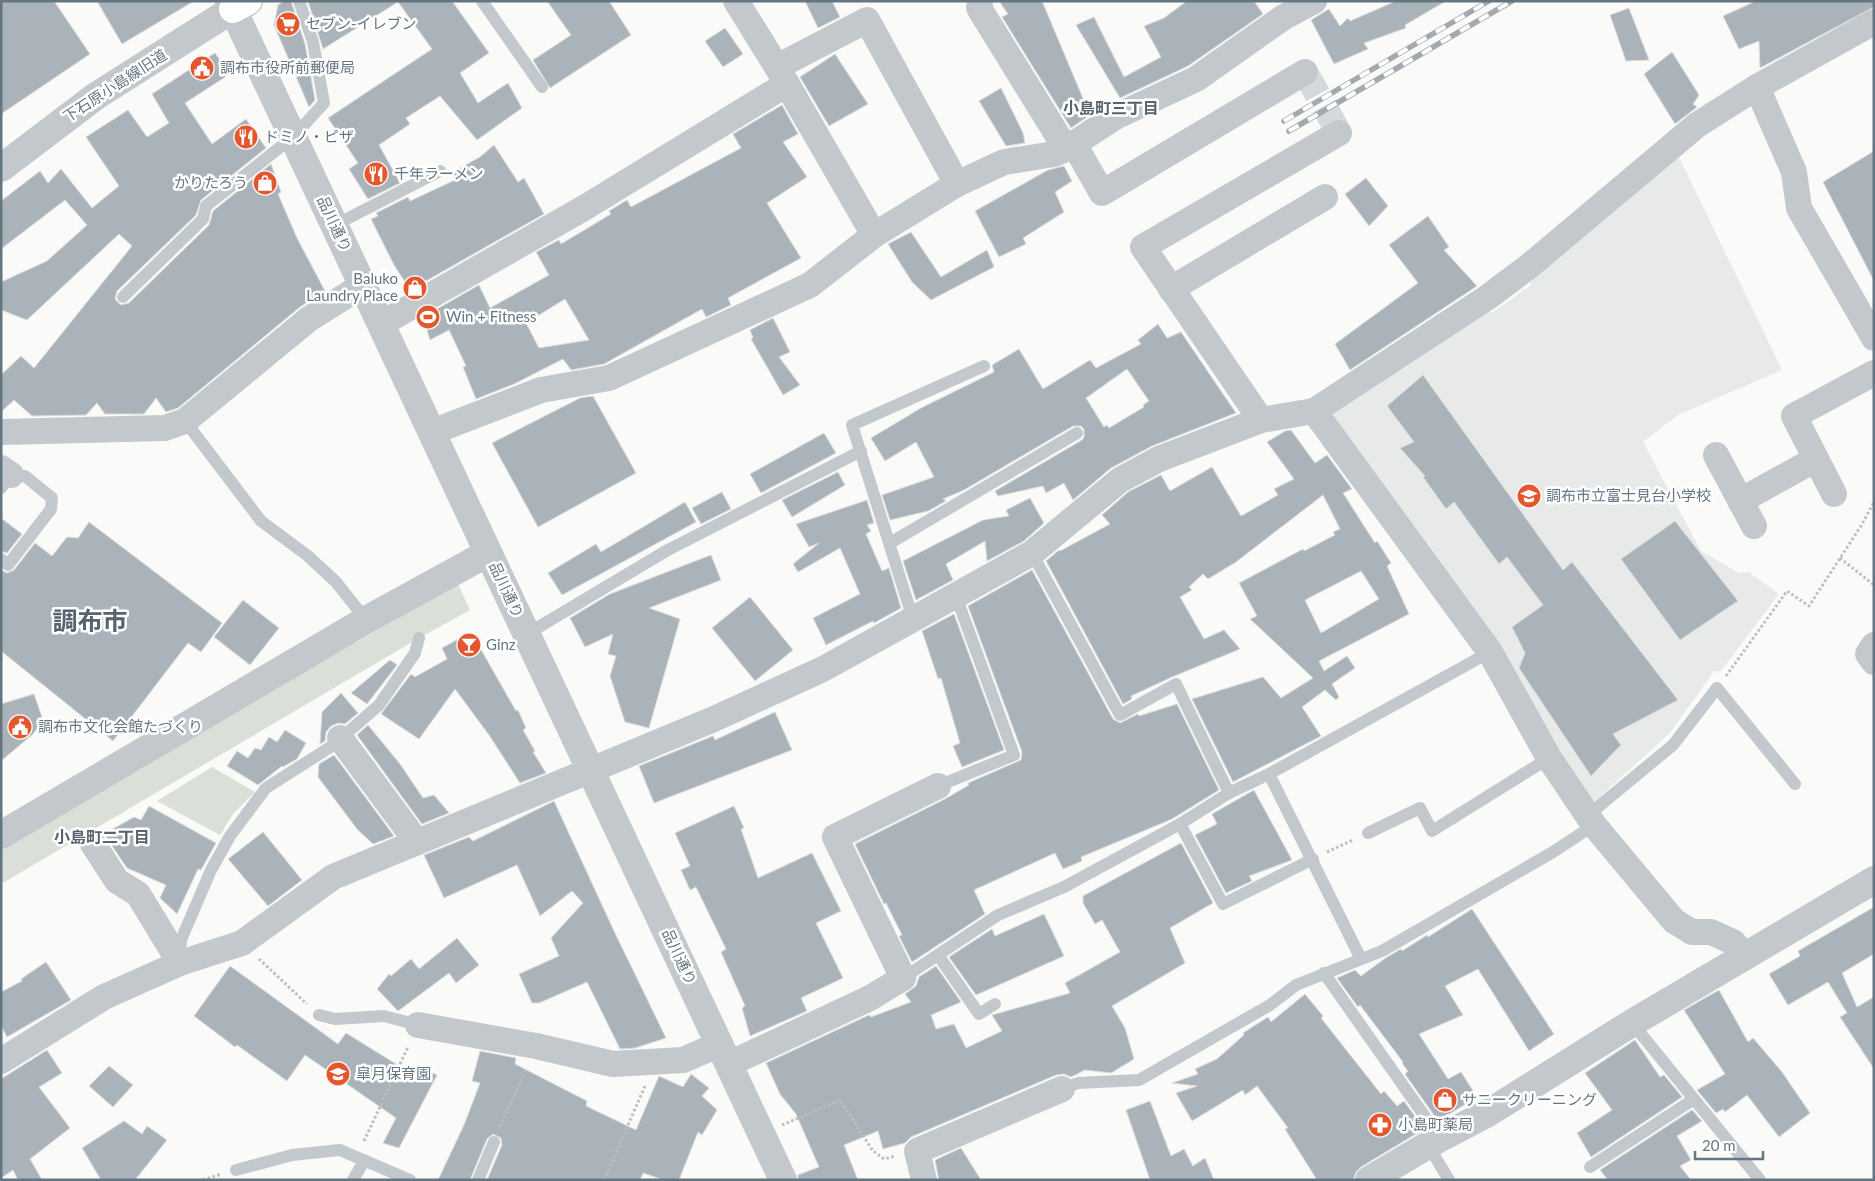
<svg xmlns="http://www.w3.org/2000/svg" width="1875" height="1181" font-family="Lato,'Noto Sans JP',sans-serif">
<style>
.built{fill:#e8e9e9}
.green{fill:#dadfd7}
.building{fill:#aab3b9;stroke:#dcdcda;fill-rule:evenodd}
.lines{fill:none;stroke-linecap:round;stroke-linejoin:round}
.minor-tunnel{stroke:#d5d9db;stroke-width:26;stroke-dasharray:26 13;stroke-linecap:butt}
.secondary-casing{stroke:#b3babf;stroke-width:30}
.path{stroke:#bbbfc2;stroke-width:3;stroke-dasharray:2.5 2.5;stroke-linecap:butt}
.service{stroke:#c3c8cc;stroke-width:12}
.minor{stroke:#c3c8cc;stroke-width:26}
.tertiary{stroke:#c3c8cc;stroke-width:28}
.secondary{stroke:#fff;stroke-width:28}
.rail-casing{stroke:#a2aab0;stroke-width:5.5}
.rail{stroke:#fff;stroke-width:4;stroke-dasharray:11;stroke-linecap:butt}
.labels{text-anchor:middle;stroke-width:5;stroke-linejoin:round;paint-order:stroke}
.poi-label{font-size:15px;fill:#657683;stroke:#fff;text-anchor:start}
.street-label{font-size:15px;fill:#657683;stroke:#fff}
.neighbourhood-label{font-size:16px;font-weight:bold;fill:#57646e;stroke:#fff}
.town-label{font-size:25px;font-weight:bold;fill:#57646e;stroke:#fff}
</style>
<rect width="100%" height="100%" fill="#fafaf8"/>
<polygon class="built" points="1677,153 1782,370 1678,415 1643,442 1701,551 1739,573 1749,572 1779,594 1721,671 1714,671 1670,733 1595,801 1588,802 1331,421 1337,405 1478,309 1493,312 1530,286 1533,272"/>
<g class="green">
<polygon points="458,584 470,610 419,638 1,884 1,845"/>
<polygon points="212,767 255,792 233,814 220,835 157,801"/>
</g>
<g class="building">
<polygon points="1,1 54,1 90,54 1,114"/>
<polygon points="97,1 194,1 122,44"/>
<polygon points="284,1 291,1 305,44 315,100 309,107 274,25 278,5"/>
<polygon points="308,1 452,1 489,53 460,73 478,103 508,83 522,108 477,140 440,96 406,118 410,124 379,145 400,183 368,199 349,169 358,163 328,118 432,49 398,2 323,49"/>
<polygon points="547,1 609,1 631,35 550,88 533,60 571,35"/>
<polygon points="805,1 832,1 840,17 818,28"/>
<polygon points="999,1 1042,1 1090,115 1071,128 1002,17 1008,14"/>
<polygon points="1187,1 1254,1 1263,14 1188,66 1120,98 1076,25 1094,17 1124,77 1161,57 1144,26 1164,18"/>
<polygon points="1396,1 1446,1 1405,25 1406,28 1364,43 1368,49 1334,64 1311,20 1329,9 1340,26 1348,18 1350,21"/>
<polygon points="1756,1 1874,1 1874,7 1760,68 1759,41 1739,49 1723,16"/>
<polygon points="1629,8 1649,60 1626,61 1610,15"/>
<polygon points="725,28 743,54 723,67 705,41"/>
<polygon points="1672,52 1699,95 1693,104 1697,107 1675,124 1644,74"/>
<polygon points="215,53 230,74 185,103 212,144 246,119 266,148 201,200 196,215 117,291 115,299 121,305 129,303 209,225 213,211 271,164 281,192 278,194 297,238 325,291 300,307 178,408 166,412 156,398 144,414 105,414 97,403 86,415 32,416 14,400 1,412 1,375 21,356 34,368 132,246 119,234 27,320 1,310 1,282 47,261 87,225 65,200 1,249 1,201 40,171 48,183 61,169 92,208 119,186 86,137 128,110 147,137 169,123 152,94"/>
<polygon points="835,54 868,104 829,126 800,77"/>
<polygon points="1001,88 1023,133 1025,143 1006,146 979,101"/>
<path d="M782,105l16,29 -15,8 24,35 -40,26 34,55 -73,40 3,7 -25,12 -4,-8 -98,55 -33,6 -8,-11 -49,25 -38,15 -13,-32 3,-1 -17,-36 -19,10 -7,-23 56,-32 11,23 59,-33 -13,-23 23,-12 2,4 50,-30 -2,-3 18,-11 4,7 110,-59 -8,-14zM565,299l24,41 -50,8 -13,-25z"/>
<polygon points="494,145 518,182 524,178 544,214 410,290 394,265 371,219 378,216 376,213 408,197 410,201 455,180 451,173 480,157"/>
<polygon points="1874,151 1874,281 1823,182"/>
<polygon points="1064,166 1072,181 1055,192 1064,212 1023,238 1026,244 999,257 975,211 1048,170"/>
<polygon points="1366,178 1388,206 1369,226 1345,194"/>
<polygon points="1428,216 1449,247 1444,250 1477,286 1350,370 1335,344 1418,283 1389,245"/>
<polygon points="911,232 941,277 987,250 994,267 931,300 912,282 888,244"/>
<polygon points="773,318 790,352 779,357 800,385 783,395 751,339 753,338 750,330"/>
<path d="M1158,324l9,14 14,-6 55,81 -84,33 -41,22 -38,32 -9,-17 -18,10 -3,-7 -45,10 -3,-5 87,-51 2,-3v-8l-3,-3h-8l-109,64 -21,9 3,2 -18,10 -38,9 -8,-25 52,-18 -18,-35 -31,19 -14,-23 50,-30 73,-36 -2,-7 27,-16 24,40 47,-29 6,8 45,-24 -3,-4zM1127,369l22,32 -6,4 1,2 -35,21 -2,-3 -3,2 -18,-29z"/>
<polygon points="1423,375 1563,570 1572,562 1678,700 1613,734 1621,745 1591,776 1519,668 1525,653 1512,627 1543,605 1507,557 1499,564 1454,502 1446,509 1423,477 1425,476 1400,448 1414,442 1387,406"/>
<polygon points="593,396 636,473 538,527 492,443 580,398"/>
<path d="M1291,430l24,33 12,-8 25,34 -9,4 32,50 2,-2 14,22 -4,3 22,48 -90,47 5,10 23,-15 8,12 -23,16 7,13 -3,3 -11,-10 -23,17 19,29 -88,46 -41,-83 71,-22 18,21 32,-20 -63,-59 7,-3 -18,-33 64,-34 1,2 31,-16 -2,-3 7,-3 -17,-34 -87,67 -28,17 -5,-5 -14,13 3,3 -12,7 24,42 20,-9 16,19 -68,28 -41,19 1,3 -9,5 -77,-143 13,-11 1,1 50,-27 -8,-9 26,-23 33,-17 9,16 42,-24 29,49 37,-21 -4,-6 20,-10 -27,-37 18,-11zM1361,571l18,28 -58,34 -16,-33z"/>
<polygon points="824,433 836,453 761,493 750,474"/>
<polygon points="838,472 845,485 792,517 782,500"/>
<polygon points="722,492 731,509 701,524 692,508"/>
<polygon points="1030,498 1044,523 1024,541 987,561 985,541 946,564 953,580 916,600 903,561 983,520 1009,516 1006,510"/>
<polygon points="867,500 874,523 867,525 871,531 866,534 882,571 889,568 901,608 874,623 873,621 826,645 813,618 860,594 840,548 798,572 793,564 819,543 809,547 796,524"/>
<polygon points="685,502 696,522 562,595 548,573 596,544 601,552"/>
<polygon points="1,518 22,534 7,553 1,551"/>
<polygon points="1675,521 1738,601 1680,640 1621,559"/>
<polygon points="89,522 222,623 201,652 188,643 113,741 1,651 1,570 7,573 14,570 35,543 52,556 67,537 78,538"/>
<polygon points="711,555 721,580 649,608 680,619 649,728 625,722 610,676 616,656 608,654 613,634 585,647 570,618 610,594"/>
<polygon points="1032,570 1113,719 1120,723 1138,714 1139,716 1177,704 1219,790 1172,819 1081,857 1082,861 1063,869 1055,853 974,890 985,914 912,962 899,936 902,935 886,903 884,904 855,844 945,799 969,785 968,783 1021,760 1022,752 968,606"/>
<polygon points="750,597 793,650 755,681 712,628"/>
<polygon points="243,600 279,628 250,665 214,637"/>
<polygon points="954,614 1004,750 962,767 953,746 960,743 941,678 938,679 922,631"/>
<polygon points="471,632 516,711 518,710 526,728 523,730 535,751 533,752 546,773 520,783 489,735 455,689 419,739 381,714 411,674 415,677 447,659 442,648"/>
<polygon points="390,660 397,665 367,704 351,693"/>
<polygon points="341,693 358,713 345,724 338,723 331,726 326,732 325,741 320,744 322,712"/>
<polygon points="34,694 43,720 33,734 1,761 1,704"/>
<polygon points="775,712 792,750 654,803 639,766 713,736 715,740"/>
<polygon points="368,725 400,764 423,798 434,795 449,813 422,824 357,735"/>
<polygon points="285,730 306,743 297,759 283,767 282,766 258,785 227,766 237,751 248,758 255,748 261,750 269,737 277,742"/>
<polygon points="334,755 394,836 373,844 357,829 318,777 319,764"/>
<polygon points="1254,790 1292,860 1249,876 1252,881 1226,893 1195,835 1217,824 1212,814"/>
<polygon points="554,801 614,931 666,1038 635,1048 620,1049 587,982 539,1003 532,1003 519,974 559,956 551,938 583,903 572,891 540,916 517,865 444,898 424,855 469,837 473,841"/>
<polygon points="149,806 216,843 201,870 198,869 177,914 160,898 166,885 127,868 104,834 134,817 141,820"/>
<polygon points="734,806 744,828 741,829 758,878 812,853 841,911 816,923 843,978 801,998 807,1011 750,1036 742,1008 745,1006 721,952 726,949 696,887 690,890 681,870 690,866 675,833"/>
<polygon points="263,832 302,880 268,906 228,859"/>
<polygon points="1181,843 1213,903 1170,928 1185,963 1112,1006 1125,1028 1134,1059 1111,1073 1085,1070 1071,1077 1064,1074 1056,1075 911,1137 905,1143 883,1149 878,1131 844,1145 858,1180 798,1180 798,1175 819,1167 796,1114 780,1094 766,1063 869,1015 871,1017 911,1002 905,994 916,986 919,977 936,966 961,1002 931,1015 936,1029 954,1024 966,1048 1002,1031 992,1015 1070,993 1065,983 1120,952 1102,920 1095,924 1083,903 1083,896"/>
<polygon points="1874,907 1874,954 1842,973 1857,1007 1874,997 1874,1069 1840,1017 1847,1013 1828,982 1788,1005 1769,974 1800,956 1798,951"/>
<polygon points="1472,909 1554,1034 1529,1051 1478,969 1445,986 1463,1015 1419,1034 1448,1079 1461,1072 1477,1097 1438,1121 1405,1074 1408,1071 1402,1063 1403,1062 1360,1005 1358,1007 1337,978 1355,970 1361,976 1387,957 1401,949 1402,951 1427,935 1428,937"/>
<polygon points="1044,914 1064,956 976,995 949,957 992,929 995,936"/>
<polygon points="457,938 479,965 456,983 449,973 398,1011 377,989 389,974 391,976 411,959 419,969"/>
<polygon points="46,962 71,1000 7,1037 1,1026 1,992 22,981 21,979"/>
<polygon points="230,966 338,1044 346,1033 417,1077 422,1068 437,1075 399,1148 383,1143 396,1118 305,1055 287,1081 237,1045 235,1047 194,1016"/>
<polygon points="1719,990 1748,1042 1753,1038 1782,1072 1810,1113 1779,1137 1747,1095 1725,1112 1723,1109 1716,1113 1697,1090 1725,1074 1684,1010"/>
<polygon points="1305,994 1323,1016 1321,1018 1381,1094 1384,1091 1397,1106 1404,1101 1424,1129 1361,1167 1356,1172 1353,1180 1317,1180 1285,1129 1288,1128 1257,1086 1245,1095 1243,1090 1192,1121 1176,1093 1197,1086 1172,1083 1198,1074 1195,1069 1217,1059 1244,1035 1243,1033 1268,1017 1271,1022"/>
<polygon points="1635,1040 1660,1077 1664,1075 1682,1097 1591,1157 1577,1133 1612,1110 1585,1073"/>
<polygon points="47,1050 62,1073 39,1087 70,1128 30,1159 42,1180 18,1180 13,1170 1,1178 1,1079"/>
<polygon points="480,1051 516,1058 515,1064 587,1101 586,1106 636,1130 659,1076 683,1087 691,1074 709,1088 702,1096 717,1110 702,1135 698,1132 679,1180 664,1180 643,1173 640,1180 487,1180 502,1145 501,1138 493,1134 487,1139 470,1180 438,1180 464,1125 480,1083 472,1081"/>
<polygon points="109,1066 133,1085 113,1107 89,1086"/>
<polygon points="1150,1101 1171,1156 1184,1149 1193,1166 1205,1158 1214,1180 1150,1180 1126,1110"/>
<polygon points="1692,1110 1702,1121 1677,1136 1691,1160 1680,1166 1691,1180 1608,1180 1600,1170"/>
<polygon points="124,1121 142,1134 147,1126 167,1140 135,1180 101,1180 82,1148"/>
<polygon points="961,1148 981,1180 939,1180 935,1160"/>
</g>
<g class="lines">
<polyline class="minor-tunnel" points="1305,72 1339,133"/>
<defs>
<polyline id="secondary" points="233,9 248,1"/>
</defs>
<use href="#secondary" class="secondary-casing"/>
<g class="path">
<polyline points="1840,558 1874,585"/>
<polyline points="1726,676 1787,591 1809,606 1861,526 1874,502"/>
<polyline points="1327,852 1353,840"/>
<polyline points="259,959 307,1004"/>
<polyline points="782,1125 840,1100 873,1151 884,1159 895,1156"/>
<polyline points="500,1127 526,1069"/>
<polyline points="364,1141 408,1047"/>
<polyline points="203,1180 221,1174"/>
<polyline points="604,1180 645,1086"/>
</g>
<g class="service">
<polyline points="482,1 542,87"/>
<polyline points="335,225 440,171"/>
<polyline points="123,297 203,219 206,206 293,137 324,103 313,42 299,1"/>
<polyline points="185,421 261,521 308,556 336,582 366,620"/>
<polyline points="1,488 11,475 25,476 52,498 51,509 8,565 1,559"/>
<polyline points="890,543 1077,433"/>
<polyline points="1032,553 1120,715 1176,684 1229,793"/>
<polyline points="913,619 852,425 984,366"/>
<polyline points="527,634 666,551 861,451"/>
<polyline points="1269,774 1361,959"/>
<polyline points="938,786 1014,755 956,596"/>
<polyline points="1587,816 1673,745 1717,688 1795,784"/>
<polyline points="1180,824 1223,904 1313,859"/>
<polyline points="1368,833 1420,808 1432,831 1549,758"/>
<polyline points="938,955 979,1014 995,1004"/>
<polyline points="180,956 181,940 211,870 230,836 266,788 332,746 379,705 415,653 419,638"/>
<polyline points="1324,973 1440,1138"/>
<polyline points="903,978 998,915 1064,887 1180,824 1229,793 1269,774 1490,652"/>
<polyline points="319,1015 335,1019 384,1016 418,1025"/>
<polyline points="1632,1023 1760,1180"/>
<polyline points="1062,1089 1078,1083 1139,1080 1270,1005 1296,985 1382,951 1553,852 1594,825"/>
<polyline points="1428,1145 1449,1180"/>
<polyline points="1590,1167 1694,1099"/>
<polyline points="236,1170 292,1155 340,1150 410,1180"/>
<polyline points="353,1180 364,1161"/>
<polyline points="478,1180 494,1142"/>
</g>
<g class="minor">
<polyline points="736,1 777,67 874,235"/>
<polyline points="980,1 979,8 1066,149"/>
<polyline points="777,67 867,20 957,184"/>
<polyline points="1757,87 1794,172 1799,208 1874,338"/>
<polyline points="1074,144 1102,193 1305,72"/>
<polyline points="1171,289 1325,197"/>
<polyline points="381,324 584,208 787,84"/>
<polyline points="1314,411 1490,652 1549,758 1594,825 1674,921 1692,932 1711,932 1733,942 1745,956"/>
<polyline points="1261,420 1143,247 1339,133"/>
<polyline points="1,432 165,428 185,421 309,319 363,285"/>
<polyline points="432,432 541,390 609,378 810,285 874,235 957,184 1004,162 1054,154 1066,149 1115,117 1196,79 1284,17 1314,1"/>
<polyline points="1716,455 1754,526"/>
<polyline points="1,468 11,475"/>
<polyline points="1834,494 1794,416 1874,373"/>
<polyline points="1740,501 1816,459"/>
<polyline points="1874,645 1868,654 1874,662"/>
<polyline points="340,738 417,842"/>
<polyline points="93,844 117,881 138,894 180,963"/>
<polyline points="418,1025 536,1046 613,1064 683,1060 720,1044"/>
<polyline points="1,1061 104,997 180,963 242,943 333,877 714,719 823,669 1032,553 1120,480 1159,459 1261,420 1314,411 1488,297 1528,267 1697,125 1757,87 1874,22"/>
<polyline points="729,1064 870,998 903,978 835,837 938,786"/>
<polyline points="924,1180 917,1151 1062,1089"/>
</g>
<g class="tertiary">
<polyline points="229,1 783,1180"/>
<polyline points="1,168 96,96 233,9"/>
<polyline points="1,835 366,620 488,553"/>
<polyline points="1369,1180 1440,1138 1488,1113 1632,1023 1874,880"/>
</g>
<use href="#secondary" class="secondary"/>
<defs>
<g id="rail">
<polyline points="1284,121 1489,1"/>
<polyline points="1289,131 1512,1"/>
</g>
</defs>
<use href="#rail" class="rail-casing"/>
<use href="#rail" class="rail"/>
</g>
<defs>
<symbol id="supermarket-disc" viewBox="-11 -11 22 22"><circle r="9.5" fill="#e4572e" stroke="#fff"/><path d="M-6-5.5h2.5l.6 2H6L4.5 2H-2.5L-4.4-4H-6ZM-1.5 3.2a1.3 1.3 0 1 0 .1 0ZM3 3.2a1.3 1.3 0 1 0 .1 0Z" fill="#fff"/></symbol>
<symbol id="civic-disc" viewBox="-11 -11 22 22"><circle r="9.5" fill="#e4572e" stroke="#fff"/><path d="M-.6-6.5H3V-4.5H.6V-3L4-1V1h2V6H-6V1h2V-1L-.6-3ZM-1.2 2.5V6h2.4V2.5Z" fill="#fff"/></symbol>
<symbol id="restaurant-disc" viewBox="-11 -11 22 22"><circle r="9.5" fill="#e4572e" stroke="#fff"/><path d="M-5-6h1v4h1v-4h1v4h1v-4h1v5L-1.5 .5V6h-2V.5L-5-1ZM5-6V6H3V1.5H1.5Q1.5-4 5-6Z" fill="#fff"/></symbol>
<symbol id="shop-disc" viewBox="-11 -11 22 22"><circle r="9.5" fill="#e4572e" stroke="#fff"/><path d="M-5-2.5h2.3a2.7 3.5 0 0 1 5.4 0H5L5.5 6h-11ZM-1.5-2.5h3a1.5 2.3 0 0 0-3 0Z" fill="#fff"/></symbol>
<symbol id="stadium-disc" viewBox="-11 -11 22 22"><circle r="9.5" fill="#e4572e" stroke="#fff"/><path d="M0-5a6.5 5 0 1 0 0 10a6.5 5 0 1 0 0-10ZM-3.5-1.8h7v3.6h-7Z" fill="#fff"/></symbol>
<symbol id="school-disc" viewBox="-11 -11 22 22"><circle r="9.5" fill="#e4572e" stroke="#fff"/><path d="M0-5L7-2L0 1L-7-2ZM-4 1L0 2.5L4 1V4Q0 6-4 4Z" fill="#fff"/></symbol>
<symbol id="bar-disc" viewBox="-11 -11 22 22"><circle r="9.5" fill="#e4572e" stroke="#fff"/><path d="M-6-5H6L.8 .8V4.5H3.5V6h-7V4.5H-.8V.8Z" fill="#fff"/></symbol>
<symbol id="pharmacy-disc" viewBox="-11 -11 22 22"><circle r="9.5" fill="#e4572e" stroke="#fff"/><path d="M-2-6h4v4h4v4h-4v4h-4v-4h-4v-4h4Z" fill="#fff"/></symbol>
</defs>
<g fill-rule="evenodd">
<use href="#supermarket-disc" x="274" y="10" width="28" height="28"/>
<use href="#civic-disc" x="188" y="54" width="28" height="28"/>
<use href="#restaurant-disc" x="232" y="123" width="28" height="28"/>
<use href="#restaurant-disc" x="362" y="160" width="28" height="28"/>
<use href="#shop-disc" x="251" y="169" width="28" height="28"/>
<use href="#shop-disc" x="401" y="274" width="28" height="28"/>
<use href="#stadium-disc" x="414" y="303" width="28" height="28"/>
<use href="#school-disc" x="1515" y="482" width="28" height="28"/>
<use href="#bar-disc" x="455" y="631" width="28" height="28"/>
<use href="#civic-disc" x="6" y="713" width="28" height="28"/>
<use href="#school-disc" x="324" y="1060" width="28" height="28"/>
<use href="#shop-disc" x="1431" y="1086" width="28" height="28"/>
<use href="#pharmacy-disc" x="1366" y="1111" width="28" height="28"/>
</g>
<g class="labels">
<g class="poi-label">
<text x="306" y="29">セブン-イレブン</text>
<text x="220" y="73">調布市役所前郵便局</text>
<text x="264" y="142">ドミノ・ピザ</text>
<text x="394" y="179">千年ラーメン</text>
<text x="248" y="188" text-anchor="end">かりたろう</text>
<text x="398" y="284" text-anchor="end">Baluko<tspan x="398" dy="17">Laundry Place</tspan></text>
<text x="446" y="322">Win + Fitness</text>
<text x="1546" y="501">調布市立富士見台小学校</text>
<text x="486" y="650">Ginz</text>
<text x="38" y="732">調布市文化会館たづくり</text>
<text x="356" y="1079">皐月保育園</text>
<text x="1462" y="1105">サニークリーニング</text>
<text x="1398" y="1130">小島町薬局</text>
</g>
<g class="street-label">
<text transform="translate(115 86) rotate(-33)" y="5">下石原小島線旧道</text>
<text transform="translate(334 224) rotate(65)" y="5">品川通り</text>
<text transform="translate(506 590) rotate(65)" y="5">品川通り</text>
<text transform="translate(679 957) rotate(65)" y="5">品川通り</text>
</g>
<g class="neighbourhood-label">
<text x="1111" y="114">小島町三丁目</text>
<text x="102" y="843">小島町二丁目</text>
</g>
<g class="town-label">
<text x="90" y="630">調布市</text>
</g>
</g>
<rect width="1875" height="1181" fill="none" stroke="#657683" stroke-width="5"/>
<path d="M1695 1151v8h68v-8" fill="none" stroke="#657683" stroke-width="2.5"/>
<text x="1702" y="1151" font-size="15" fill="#657683" stroke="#ffffff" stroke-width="4" paint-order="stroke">20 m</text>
</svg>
